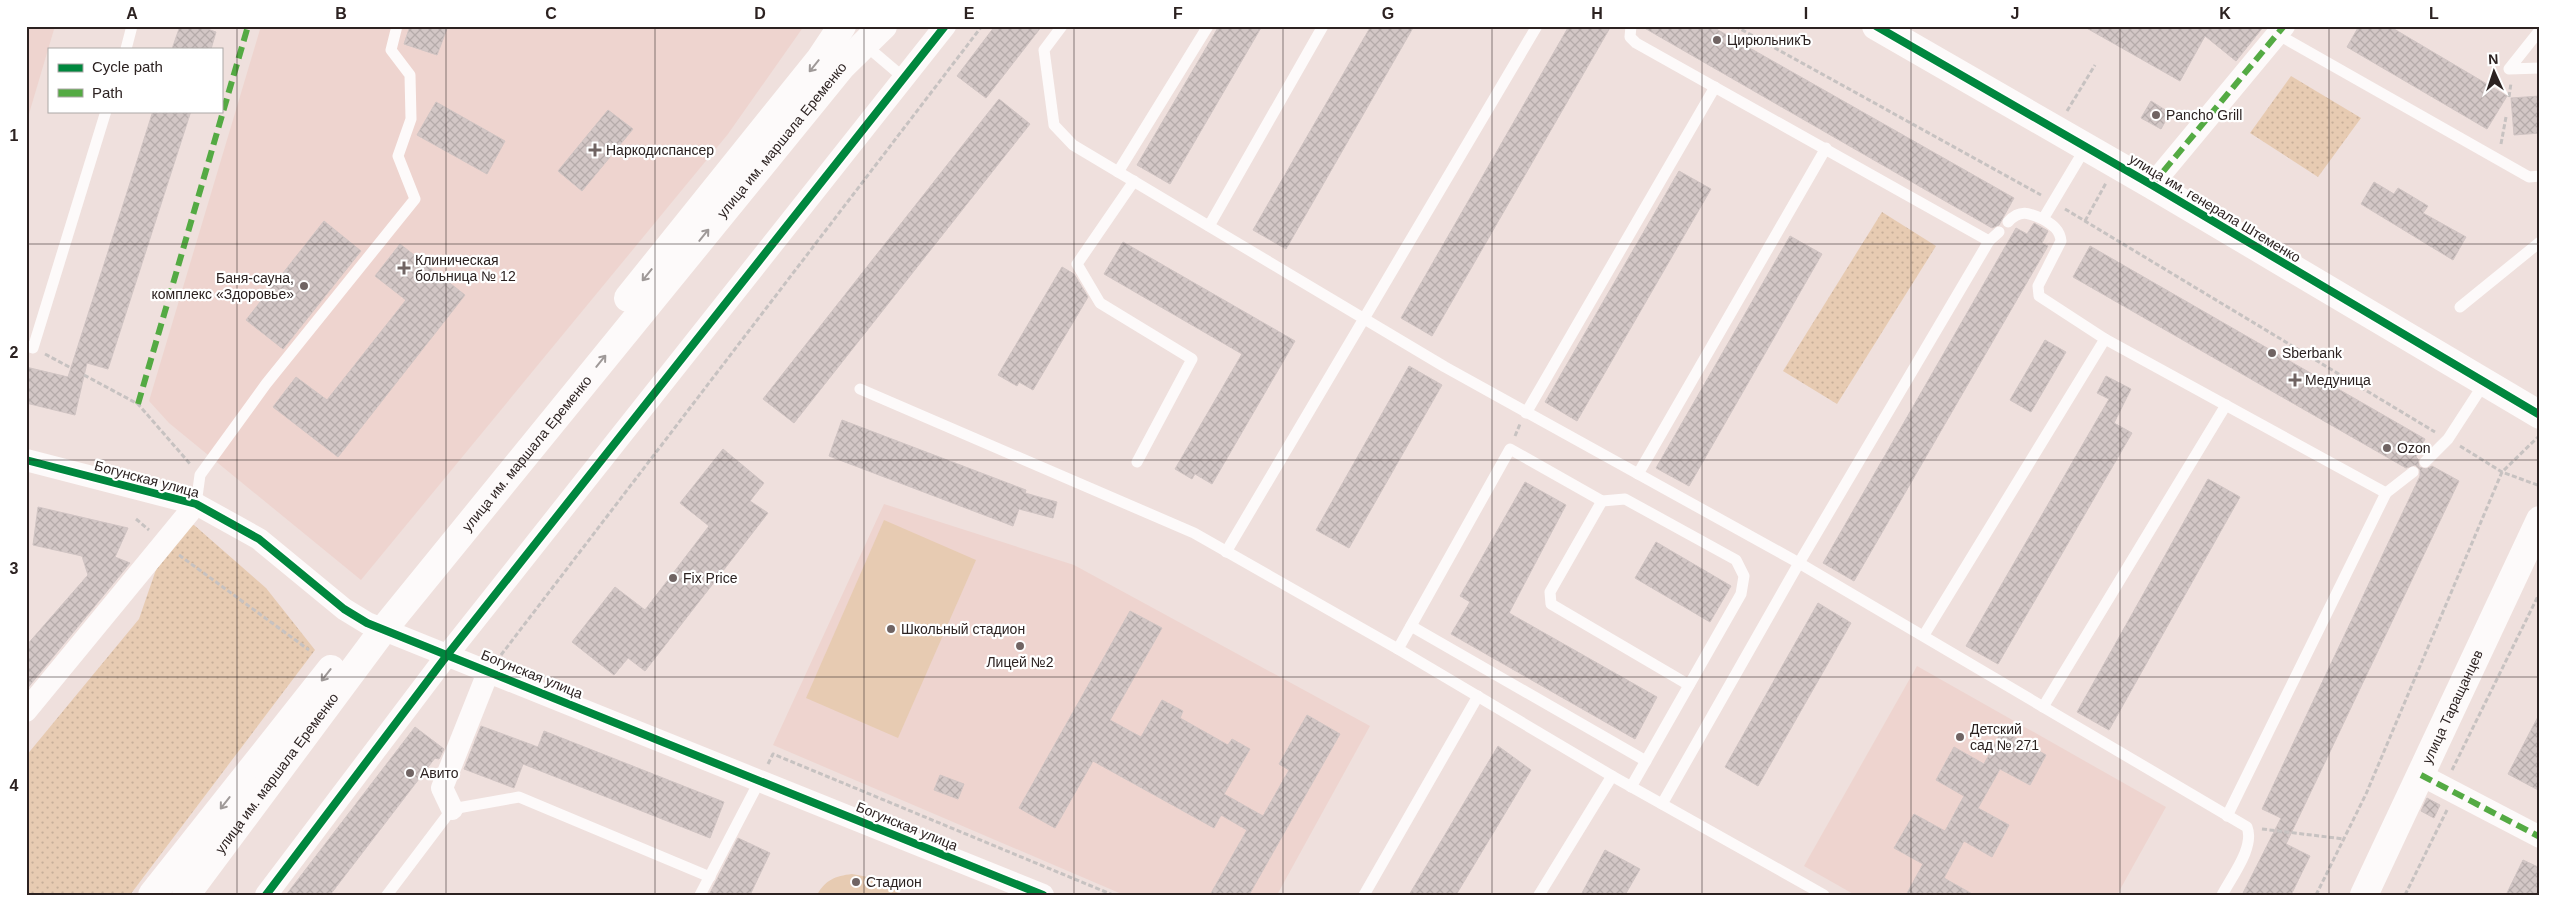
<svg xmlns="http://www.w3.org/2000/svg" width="2566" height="921" font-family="Arial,sans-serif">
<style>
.built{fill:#eed4cf}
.grass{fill:url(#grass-dots)}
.pitch{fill:#e7cbb2}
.building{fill:url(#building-cross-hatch);stroke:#d0c4c3}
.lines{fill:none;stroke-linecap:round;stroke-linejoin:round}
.path{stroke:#c7c2c1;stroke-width:3;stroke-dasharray:5 2.5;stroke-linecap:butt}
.lane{stroke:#fdfafa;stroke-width:11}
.street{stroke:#fdfafa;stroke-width:22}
.secondary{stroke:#fdfafa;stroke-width:28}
.highway{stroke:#fdfafa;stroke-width:28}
.quiet{stroke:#54aa43;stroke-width:6;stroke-dasharray:12 6;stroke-linecap:butt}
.cycleway-casing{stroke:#fff;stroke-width:11}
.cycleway{stroke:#00873e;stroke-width:8}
.oneway{stroke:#9f9998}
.grid{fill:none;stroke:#2c2221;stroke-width:1;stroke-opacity:0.55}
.poi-dot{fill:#706463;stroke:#fff;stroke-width:2}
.labels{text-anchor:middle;stroke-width:4.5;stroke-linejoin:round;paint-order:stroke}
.poi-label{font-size:14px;fill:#2c2221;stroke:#fff;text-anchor:start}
.street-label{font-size:14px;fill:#2c2221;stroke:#fff}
.neatline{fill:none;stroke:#2c2221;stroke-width:2}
.grid-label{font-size:16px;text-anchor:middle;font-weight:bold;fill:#2c2221}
</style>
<defs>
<pattern id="grass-dots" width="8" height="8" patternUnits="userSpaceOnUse" patternTransform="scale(1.25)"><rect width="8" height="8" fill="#e7cbb2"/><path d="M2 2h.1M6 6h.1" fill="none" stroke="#c6ae99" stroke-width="1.8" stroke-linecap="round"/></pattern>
<pattern id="building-cross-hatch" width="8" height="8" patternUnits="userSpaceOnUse" patternTransform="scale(1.25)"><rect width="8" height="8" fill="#d3c7c6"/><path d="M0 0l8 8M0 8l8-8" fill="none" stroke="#b5abaa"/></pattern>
</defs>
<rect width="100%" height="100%" fill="#efe0dd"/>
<g class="built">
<polygon points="26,26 55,26 26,124"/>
<polygon points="261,26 804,26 728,134 361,580 169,423 149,401"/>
<polygon points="884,504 1074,565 1370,726 1277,895 1124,895 773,745"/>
<polygon points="1917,666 2166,807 2117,895 1855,895 1804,866"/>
</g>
<g class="grass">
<polygon points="2291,76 2361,118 2318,177 2250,133"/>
<polygon points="1882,212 1936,246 1837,404 1783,371"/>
<polygon points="194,525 266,588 315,650 130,895 26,895 26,756 139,619 171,526"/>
</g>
<g class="pitch">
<polygon points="884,520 976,560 898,738 806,698"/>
<path d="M852,874l27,5 23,16h-85c8,-15 18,-19 35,-21z"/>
</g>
<g class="building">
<polygon points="180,26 199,26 216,32 211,49 172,49"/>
<polygon points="410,26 448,26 437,55 404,44"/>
<polygon points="995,26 1042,26 986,98 957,76"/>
<polygon points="1219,26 1262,26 1170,184 1137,165"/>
<polygon points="1371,26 1414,26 1286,249 1253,230"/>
<polygon points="1569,26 1611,26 1432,336 1401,318"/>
<polygon points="1641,26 1711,26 2014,198 1999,225 1992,228"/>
<polygon points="2083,26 2264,26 2236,61 2205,36 2180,81"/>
<polygon points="2359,26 2389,26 2507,96 2487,129 2347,47"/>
<polygon points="2540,96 2540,133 2514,135 2511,98"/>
<polygon points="999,99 1030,124 794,423 763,399"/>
<polygon points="2151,101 2170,113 2161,129 2141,118"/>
<polygon points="436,102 505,141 487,174 417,135"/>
<polygon points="608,110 633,129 582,191 558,171"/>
<polygon points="153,111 191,111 108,369 87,363 75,415 26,403 26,367 68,377"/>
<polygon points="1679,171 1711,189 1577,421 1545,402"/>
<polygon points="2374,182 2394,194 2398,188 2428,206 2423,213 2466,237 2453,260 2361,204"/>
<polygon points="324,221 361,251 283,349 246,320"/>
<polygon points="2034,223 2048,231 2042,243 2048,246 1854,581 1823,563 2016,228 2027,234"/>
<polygon points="1790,236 1822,254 1689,486 1656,468"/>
<polygon points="1123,242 1295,341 1212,484 1195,474 1192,479 1175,469 1242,354 1104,274"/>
<polygon points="400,244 465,295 338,457 273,407 296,377 327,400 406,300 375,276"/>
<polygon points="2090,246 2425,439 2416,457 2418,459 2419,467 2426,469 2432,466 2459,481 2286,844 2310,856 2291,895 2242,895 2281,818 2262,809 2420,476 2420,470 2415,465 2406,468 2073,277"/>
<polygon points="1062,267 1074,274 1088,297 1033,390 1019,382 1017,386 998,375"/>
<polygon points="2045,340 2066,352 2031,412 2010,400"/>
<polygon points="1409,366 1442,385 1349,548 1316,530"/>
<polygon points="2106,376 2131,389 2114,423 2132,433 1998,664 1966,646 2109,399 2097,393"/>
<polygon points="842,420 1026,490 1025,493 1057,502 1053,518 1019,509 1013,526 829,456"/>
<polygon points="723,449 764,483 750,501 768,513 645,671 628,658 614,675 572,642 615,587 645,610 709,526 680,503"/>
<polygon points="2208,479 2240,497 2109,730 2077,712"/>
<polygon points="1525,482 1566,505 1509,613 1657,697 1635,739 1451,634 1470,602 1460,596"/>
<polygon points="38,507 128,528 115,557 130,563 26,690 26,646 88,575 82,556 33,545"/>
<polygon points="1656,542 1731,586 1710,622 1635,578"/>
<polygon points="1818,603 1851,623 1758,786 1725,767"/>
<polygon points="1130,611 1162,628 1110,720 1141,737 1162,700 1183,711 1180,718 1228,745 1232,739 1250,749 1224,794 1263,816 1289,770 1279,764 1307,715 1340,734 1249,895 1210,895 1247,830 1221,815 1214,828 1093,761 1055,828 1019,808"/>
<polygon points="2540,713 2540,791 2508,774"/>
<polygon points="481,726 538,747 544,731 724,802 710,838 523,764 514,788 464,769"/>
<polygon points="415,727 444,749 439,759 435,758 330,895 286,895"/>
<polygon points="2002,730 2046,755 2030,785 2000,769 1978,808 2009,825 1992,857 1964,841 1944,878 1974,895 1906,895 1923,864 1894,848 1914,814 1945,831 1964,796 1936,780 1954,747 1984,764"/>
<polygon points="1498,746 1531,770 1456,895 1409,895"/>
<polygon points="940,775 964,784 958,799 934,790"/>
<polygon points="2427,798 2440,805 2434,818 2421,811"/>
<polygon points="738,838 770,853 750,895 709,895"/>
<polygon points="1605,850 1640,869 1625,895 1581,895"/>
<polygon points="2523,860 2540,868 2540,895 2506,895"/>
</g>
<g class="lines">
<g class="path">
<polyline points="1735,26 2041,195"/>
<polyline points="2509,97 2511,83"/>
<polyline points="2067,111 2095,65"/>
<polyline points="2501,144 2506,117"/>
<polyline points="2065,209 2435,432"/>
<polyline points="2085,221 2106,183"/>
<polyline points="45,354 71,368"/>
<polyline points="84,375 138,404 191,465"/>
<polyline points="1515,436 1520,424"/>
<polyline points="2460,446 2502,472 2540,486"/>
<polyline points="136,519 149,530"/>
<polyline points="179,555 309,650"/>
<polyline points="501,655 982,26"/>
<polyline points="768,764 773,754 1113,895"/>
<polyline points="2452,770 2540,592"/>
<polyline points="2262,829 2344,839"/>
<polyline points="2316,895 2366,794 2502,472 2538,437"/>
<polyline points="2405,895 2447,810"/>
</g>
<g class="lane">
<path d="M1062,26l-18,24 10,75 19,20 372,222 354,196 448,264c8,20 -15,49 -25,68"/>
<polyline points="1631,26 1630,37 1636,43 1989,241 1799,563 1662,804"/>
<polyline points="2540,30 2509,69 2540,68"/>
<polyline points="2277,34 2529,177 2540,176"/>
<polyline points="864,44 904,78"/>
<polyline points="126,49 132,26"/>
<polyline points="1118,172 1208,26"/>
<polyline points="1134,181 1077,264 1100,303 1192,359 1137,462"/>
<path d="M2008,222c12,-13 21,-9 35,-3"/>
<polyline points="1209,226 1323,26"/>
<polyline points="1989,241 1999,232"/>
<polyline points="2460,307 2540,242"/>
<polyline points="2105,339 2386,493"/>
<polyline points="26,346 33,348 106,111"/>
<polyline points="860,389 1194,533 1398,649 1612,776 1824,895"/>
<polyline points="1526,413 1715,87"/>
<polyline points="2425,462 2448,439 2485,382"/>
<polyline points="1638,474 1826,148"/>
<polyline points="1602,501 1550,592 1551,604 1689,685"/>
<polyline points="196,504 200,475 266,384 415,199 398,156 411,119 410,75 391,50 397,26"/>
<polyline points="1226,552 1537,26"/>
<polyline points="1411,626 1646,761"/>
<path d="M1924,635l181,-296 -66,-43 -1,-10 23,-45c-1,-11 -8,-16 -18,-22l43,-72"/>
<polyline points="1398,649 1510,449 1602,501 1625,499 1736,560 1744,576 1741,594 1631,787"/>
<polyline points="2043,707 2226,405"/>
<polyline points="2227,816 2386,493 2413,472"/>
<polyline points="387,895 452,809 519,797 710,877"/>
<polyline points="700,895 760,780"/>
<polyline points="1364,895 1478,696"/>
<polyline points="1539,895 1612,776"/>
</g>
<g class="street">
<polyline points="2152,185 2284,26"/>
<polyline points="26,460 196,504 259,539 344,609 367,623 1043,895"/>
<polyline points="26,711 196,504"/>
<polyline points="2421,775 2540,837"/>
<polyline points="452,809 442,788 489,670"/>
<polyline points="266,895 448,654 945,26"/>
</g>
<g class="secondary">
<polyline points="1876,26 2152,185 2540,415"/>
<path id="s1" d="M2364,895l176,-375"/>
</g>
<g class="highway">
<polyline points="628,298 820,59 842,26"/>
<polyline points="152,895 331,669"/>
<path id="s2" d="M186,895l197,-265 459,-564 41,-40"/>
</g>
<g class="quiet">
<polyline points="2152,185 2284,26"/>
<polyline points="138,404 248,26"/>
<polyline points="2421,775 2540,837"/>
</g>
<defs>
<g id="cycleway">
<polyline points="1876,26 2152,185 2540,415"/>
<polyline points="26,460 196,504 259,539 344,609 367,623 1043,895"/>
<polyline points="266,895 448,654 945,26"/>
</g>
</defs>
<use href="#cycleway" class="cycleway-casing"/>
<use href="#cycleway" class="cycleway"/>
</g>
<defs><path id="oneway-shaft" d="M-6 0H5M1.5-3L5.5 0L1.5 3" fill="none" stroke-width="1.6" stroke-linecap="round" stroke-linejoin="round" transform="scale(1.25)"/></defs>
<g class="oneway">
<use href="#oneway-shaft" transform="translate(814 66) rotate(129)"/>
<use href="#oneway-shaft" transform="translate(704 235) rotate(-51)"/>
<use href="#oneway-shaft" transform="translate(647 275) rotate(129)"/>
<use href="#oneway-shaft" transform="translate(601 361) rotate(-51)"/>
<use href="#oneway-shaft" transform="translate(326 675) rotate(128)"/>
<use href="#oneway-shaft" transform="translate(225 803) rotate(128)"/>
</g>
<path class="grid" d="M237,26v869M446,26v869M655,26v869M864,26v869M1074,26v869M1283,26v869M1492,26v869M1702,26v869M1911,26v869M2120,26v869M2329,26v869M26,244h2514M26,460h2514M26,677h2514"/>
<g class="poi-dot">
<circle cx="1717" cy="40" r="5"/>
<circle cx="2156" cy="115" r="5"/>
<path d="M592.5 142.5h5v5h5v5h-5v5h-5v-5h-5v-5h5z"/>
<path d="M401.5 260.5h5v5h5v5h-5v5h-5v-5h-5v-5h5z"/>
<circle cx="304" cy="286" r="5"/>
<circle cx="2272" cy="353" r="5"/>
<path d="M2292.5 372.5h5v5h5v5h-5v5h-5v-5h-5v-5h5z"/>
<circle cx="2387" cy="448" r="5"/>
<circle cx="673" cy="578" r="5"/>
<circle cx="891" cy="629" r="5"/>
<circle cx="1020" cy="646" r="5"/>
<circle cx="1960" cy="737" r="5"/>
<circle cx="410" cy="773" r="5"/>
<circle cx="856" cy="882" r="5"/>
</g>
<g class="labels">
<g class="poi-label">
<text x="1727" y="45">ЦирюльникЪ</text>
<text x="2166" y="120">Pancho Grill</text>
<text x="606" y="155">Наркодиспансер</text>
<text x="415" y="265">Клиническая<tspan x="415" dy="16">больница № 12</tspan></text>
<text x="294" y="283" text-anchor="end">Баня-сауна,<tspan x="294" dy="16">комплекс «Здоровье»</tspan></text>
<text x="2282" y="358">Sberbank</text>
<text x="2305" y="385">Медуница</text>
<text x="2397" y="453">Ozon</text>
<text x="683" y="583">Fix Price</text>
<text x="901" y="634">Школьный стадион</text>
<text x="1020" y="667" text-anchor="middle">Лицей №2</text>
<text x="1970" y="734">Детский<tspan x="1970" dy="16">сад № 271</tspan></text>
<text x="420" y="778">Авито</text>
<text x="866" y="887">Стадион</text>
</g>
<g class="street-label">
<text dy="5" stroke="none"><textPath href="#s2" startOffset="962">улица им. маршала Еременко</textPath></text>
<text transform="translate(2215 208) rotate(31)" y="5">улица им. генерала Штеменко</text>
<text dy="5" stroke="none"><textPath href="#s2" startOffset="558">улица им. маршала Еременко</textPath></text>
<text transform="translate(147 479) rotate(15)" y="5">Богунская улица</text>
<text transform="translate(532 674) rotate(22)" y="5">Богунская улица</text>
<text dy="5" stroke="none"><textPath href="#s1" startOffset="208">улица Таращанцев</textPath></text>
<text dy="5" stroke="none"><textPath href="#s2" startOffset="152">улица им. маршала Еременко</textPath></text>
<text transform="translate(907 826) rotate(22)" y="5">Богунская улица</text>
</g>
</g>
<rect width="2566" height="921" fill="none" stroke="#ffffff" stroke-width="55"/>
<rect x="48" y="48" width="175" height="65" fill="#ffffff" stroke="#aba7a6"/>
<rect x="58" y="64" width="25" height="8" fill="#00873e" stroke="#aba7a6"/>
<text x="92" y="72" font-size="15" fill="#2c2221">Cycle path</text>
<rect x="58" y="89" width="25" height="8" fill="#54aa43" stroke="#aba7a6"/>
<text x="92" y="98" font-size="15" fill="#2c2221">Path</text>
<g transform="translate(2494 72) rotate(357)" stroke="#ffffff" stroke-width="4" paint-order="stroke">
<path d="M0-4L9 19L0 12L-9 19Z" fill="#2c2221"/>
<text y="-8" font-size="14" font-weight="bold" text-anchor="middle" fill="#2c2221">N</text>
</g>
<rect x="28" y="28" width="2510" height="866" class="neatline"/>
<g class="grid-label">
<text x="132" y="19">A</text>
<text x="341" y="19">B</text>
<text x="551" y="19">C</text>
<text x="760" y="19">D</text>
<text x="969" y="19">E</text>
<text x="1178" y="19">F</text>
<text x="1388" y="19">G</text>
<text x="1597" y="19">H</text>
<text x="1806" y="19">I</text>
<text x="2015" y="19">J</text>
<text x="2225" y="19">K</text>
<text x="2434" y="19">L</text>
<text x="14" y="141">1</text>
<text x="14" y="358">2</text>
<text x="14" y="574">3</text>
<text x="14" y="791">4</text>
</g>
</svg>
